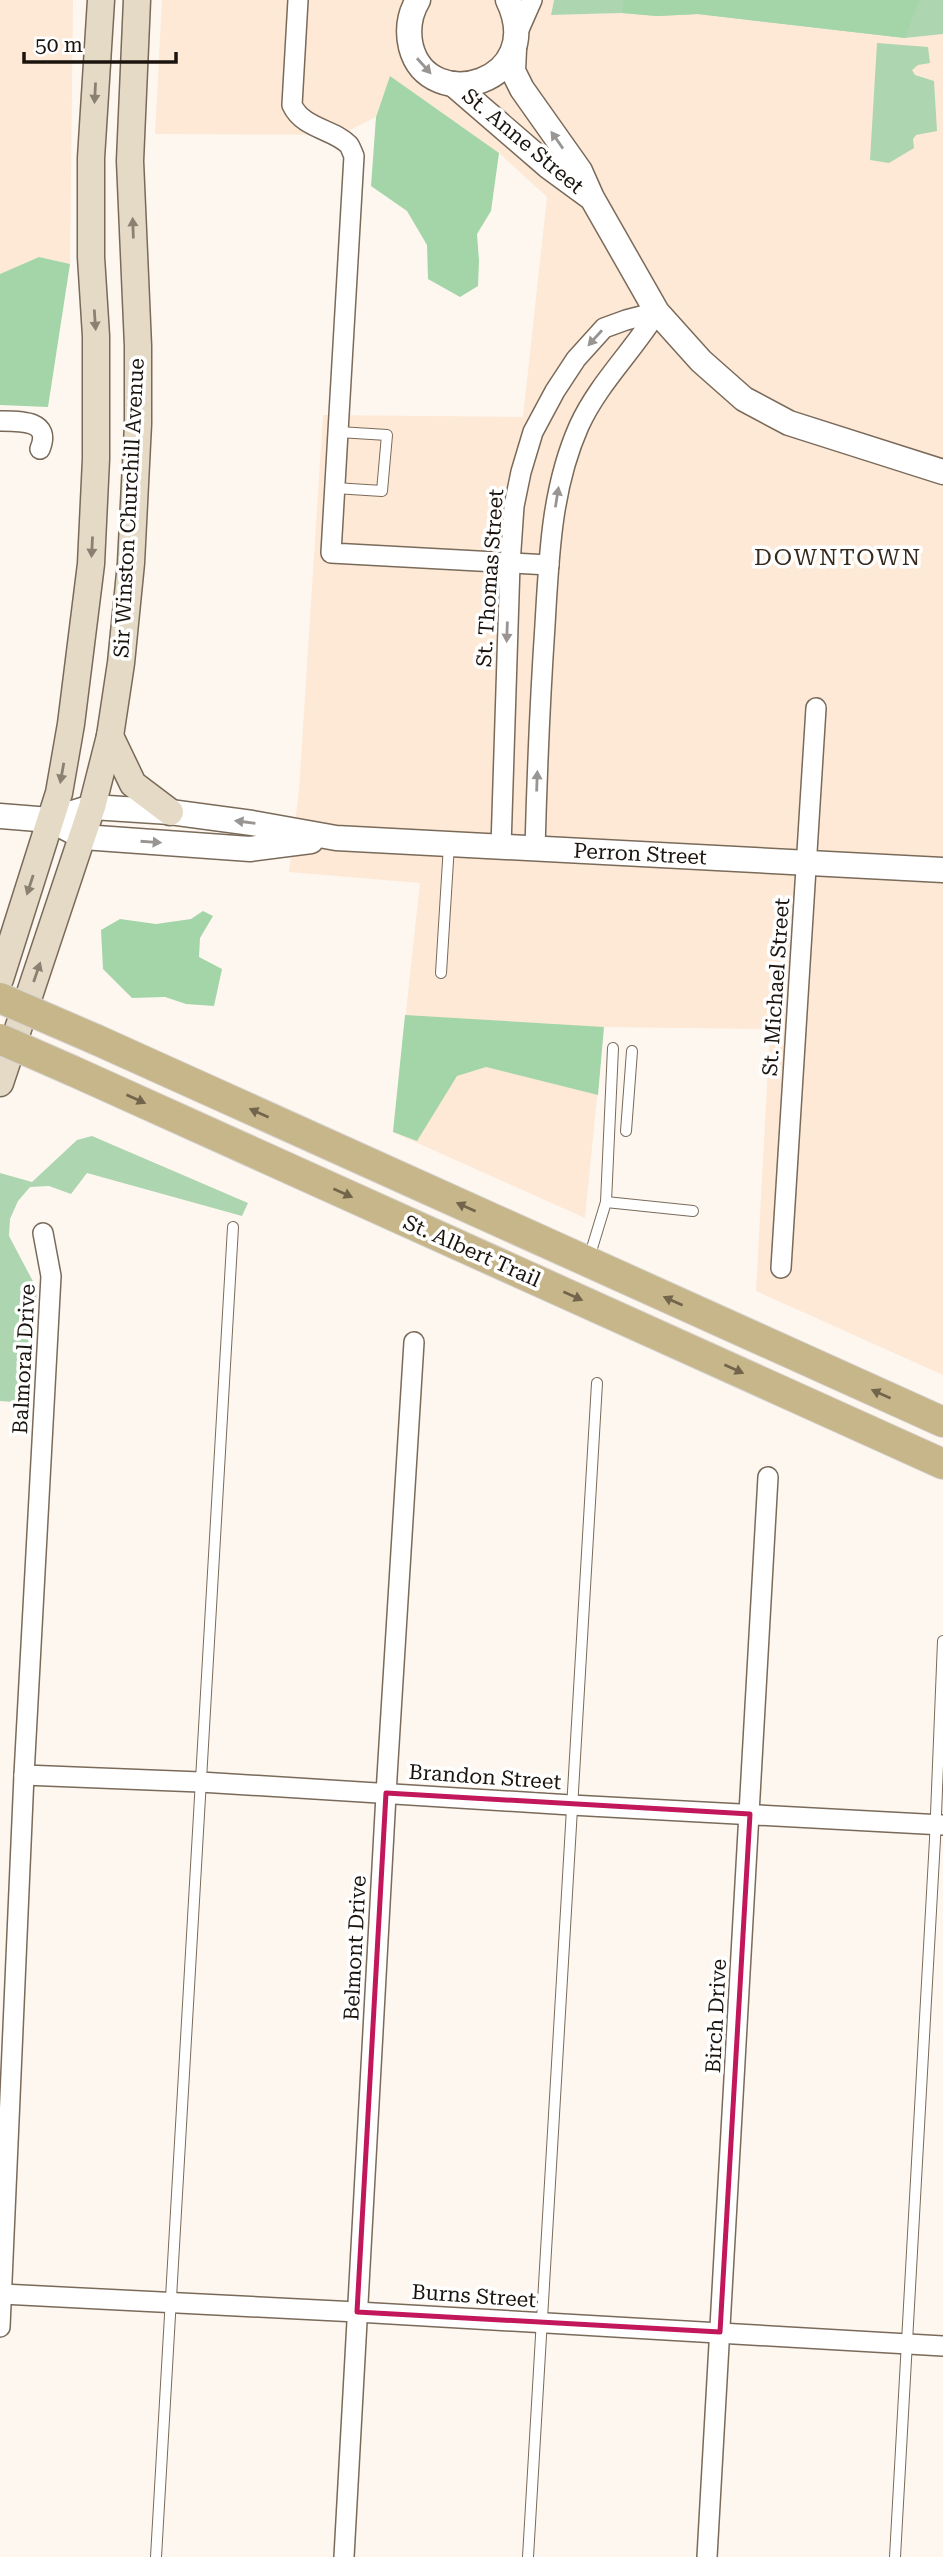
<svg xmlns="http://www.w3.org/2000/svg" width="943" height="2557" font-family="'Roboto Serif',serif">
<style>
.built{fill:#fde9d6}
.green{fill:#add5b0}
.forest{fill:#a3d5a8}
.lines{fill:none;stroke-linecap:round;stroke-linejoin:round}
.service-casing{stroke:#7a6a5a;stroke-width:12}
.minor-casing{stroke:#7a6a5a;stroke-width:22}
.tertiary-casing{stroke:#7a6a5a;stroke-width:27}
.secondary-casing{stroke:#7a6a5a;stroke-width:29}
.primary-casing{stroke:#d6d5d4;stroke-width:32}
.service{stroke:#fff;stroke-width:10}
.minor{stroke:#fff;stroke-width:19}
.tertiary{stroke:#fff;stroke-width:24}
.secondary{stroke:#e4dac5;stroke-width:26}
.primary{stroke:#c8b68b;stroke-width:30}
.primary-bridge-casing{stroke:#d6d5d4;stroke-width:32;stroke-linecap:butt}
.primary-bridge{stroke:#c8b68b;stroke-width:30}
.oneway{fill:#989593}
.oneway2{fill:#8a8173}
.oneway3{fill:#72654c}
.marked{fill:none;stroke:#c2185b;stroke-width:5;stroke-linejoin:round}
.labels{text-anchor:middle;stroke-width:7;stroke-linejoin:round;paint-order:stroke}
.street-label{font-size:21px;fill:#1b140e;stroke:#fff}
.neighbourhood-label{font-size:23px;letter-spacing:2px;fill:#37291b;stroke:#fff}
</style>
<rect width="100%" height="100%" fill="#fef7ef"/>
<g class="built">
<polygon points="0,0 73,0 70,264 39,257 0,274"/>
<polygon points="162,0 554,0 551,15 622,13 657,16 698,14 905,38 943,34 943,1375 756,1291 770,1029 604,1027 585,1218 393,1132 420,883 289,872 299,790 323,415 523,417 547,197 499,153 390,76 376,117 340,135 155,134"/>
</g>
<g class="green">
<polygon points="554,0 943,0 943,34 905,38 698,14 657,16 622,13 551,15"/>
<polygon points="877,43 928,47 930,63 918,65 912,70 915,75 934,81 937,131 916,135 913,139 914,148 889,163 870,160"/>
<polygon points="92,1136 248,1203 242,1216 87,1173 71,1194 49,1186 30,1187 18,1201 10,1219 9,1236 37,1289 27,1403 0,1401 0,1173 32,1182 77,1140"/>
</g>
<g class="forest">
<polygon points="624,0 919,0 905,38 698,14 657,16 622,13"/>
<polygon points="390,76 499,153 491,211 477,234 479,261 478,286 460,297 428,279 427,245 407,211 371,186 376,117"/>
<polygon points="39,257 70,264 48,407 0,405 0,274"/>
<polygon points="203,911 213,916 200,938 199,957 222,969 214,1006 186,1004 165,997 132,998 103,969 101,930 120,919 156,924 191,919"/>
<polygon points="405,1015 604,1027 598,1095 486,1067 457,1076 417,1141 393,1132"/>
</g>
<g class="lines">
<defs>
<g id="service">
<polyline points="335,488 382,491 387,435 339,432"/>
<polyline points="441,973 449,845"/>
<polyline points="626,1131 632,1051"/>
<polyline points="606,1202 693,1211"/>
<polyline points="589,1258 606,1202 613,1048"/>
<polyline points="156,2557 233,1227"/>
<polyline points="528,2557 597,1383"/>
<polyline points="895,2557 935,1839 943,1641"/>
</g>
<g id="minor">
<path d="M298,0l-6,105c11,24 42,24 57,40 1,1 4,9 5,11l-23,397 218,12"/>
<polyline points="517,34 532,0"/>
<path d="M0,421c20,0 52,-1 40,28"/>
<polyline points="501,847 510,564 514,506 521,472 533,432 555,391 576,359 604,328 626,320 657,312"/>
<path d="M535,849c2,-75 5,-149 10,-224 4,-68 6,-136 34,-199 19,-42 54,-75 78,-114"/>
<polyline points="781,1268 816,708"/>
<polyline points="24,1775 200,1782 571,1805 943,1825"/>
<polyline points="2,2294 357,2312 943,2346"/>
<polyline points="0,2327 24,1775 51,1276 43,1233"/>
<polyline points="344,2557 387,1777 414,1342"/>
<polyline points="707,2557 768,1477"/>
</g>
<g id="tertiary">
<path d="M418,0c-9,15 -11,30 -7,47 18,69 137,36 97,-47"/>
<polyline points="514,49 513,71 522,89 580,171 592,198 657,312 701,361 744,399 789,423 943,472"/>
<polyline points="453,84 548,166 589,196"/>
<polyline points="0,816 50,820 92,807 170,812 252,823 336,838 943,870"/>
<polyline points="64,827 83,837 250,849 311,841"/>
</g>
<g id="secondary">
<polyline points="110,736 133,784 170,812"/>
<polyline points="0,979 59,793 71,724 91,564 96,459 96,336 91,257 91,158 101,0"/>
<polyline points="0,1083 92,807 110,736 121,663 131,563 138,424 138,346 130,161 137,0"/>
</g>
<g id="primary">
<polyline points="97,1040 943,1422"/>
<polyline points="73,1071 943,1464"/>
</g>
</defs>
<use href="#service" class="service-casing"/>
<use href="#minor" class="minor-casing"/>
<use href="#tertiary" class="tertiary-casing"/>
<use href="#secondary" class="secondary-casing"/>
<use href="#primary" class="primary-casing"/>
<use href="#service" class="service"/>
<use href="#minor" class="minor"/>
<use href="#tertiary" class="tertiary"/>
<use href="#secondary" class="secondary"/>
<use href="#primary" class="primary"/>
<defs>
<g id="primary-bridge">
<polyline points="0,998 97,1040"/>
<polyline points="0,1039 73,1071"/>
</g>
</defs>
<use href="#primary-bridge" class="primary-bridge-casing"/>
<use href="#primary-bridge" class="primary-bridge"/>
</g>
<defs><path id="oneway-solid" d="M-6-.8H1V-3.2L6.5 0L1 3.2V.8H-6Z" transform="scale(1.75)"/></defs>
<g class="oneway">
<use href="#oneway-solid" transform="translate(424 66) rotate(48)"/>
<use href="#oneway-solid" transform="translate(557 140) rotate(-125)"/>
<use href="#oneway-solid" transform="translate(595 338) rotate(132)"/>
<use href="#oneway-solid" transform="translate(557 497) rotate(-81)"/>
<use href="#oneway-solid" transform="translate(507 632) rotate(92)"/>
<use href="#oneway-solid" transform="translate(537 781) rotate(-88)"/>
<use href="#oneway-solid" transform="translate(245 822) rotate(-172)"/>
<use href="#oneway-solid" transform="translate(151 842) rotate(4)"/>
</g>
<g class="oneway2">
<use href="#oneway-solid" transform="translate(95 93) rotate(93)"/>
<use href="#oneway-solid" transform="translate(133 228) rotate(-92)"/>
<use href="#oneway-solid" transform="translate(95 320) rotate(86)"/>
<use href="#oneway-solid" transform="translate(92 547) rotate(93)"/>
<use href="#oneway-solid" transform="translate(62 773) rotate(100)"/>
<use href="#oneway-solid" transform="translate(30 885) rotate(108)"/>
<use href="#oneway-solid" transform="translate(37 972) rotate(-71)"/>
</g>
<g class="oneway3">
<use href="#oneway-solid" transform="translate(136 1099) rotate(24)"/>
<use href="#oneway-solid" transform="translate(259 1113) rotate(-156)"/>
<use href="#oneway-solid" transform="translate(343 1193) rotate(24)"/>
<use href="#oneway-solid" transform="translate(466 1207) rotate(-156)"/>
<use href="#oneway-solid" transform="translate(573 1296) rotate(24)"/>
<use href="#oneway-solid" transform="translate(673 1301) rotate(-156)"/>
<use href="#oneway-solid" transform="translate(734 1369) rotate(24)"/>
<use href="#oneway-solid" transform="translate(881 1394) rotate(-156)"/>
</g>
<path class="marked" d="M386,1793l364,21 -30,518 -363,-20z"/>
<g class="labels">
<g class="street-label">
<text transform="translate(523 141) rotate(40)" y="7">St. Anne Street</text>
<text transform="translate(129 508) rotate(-87)" y="7">Sir Winston Churchill Avenue</text>
<text transform="translate(490 578) rotate(-86)" y="7">St. Thomas Street</text>
<text transform="translate(640 854) rotate(3)" y="7">Perron Street</text>
<text transform="translate(776 987) rotate(-86)" y="7">St. Michael Street</text>
<text transform="translate(472 1251) rotate(24)" y="7">St. Albert Trail</text>
<text transform="translate(24 1359) rotate(-87)" y="7">Balmoral Drive</text>
<text transform="translate(485 1777) rotate(4)" y="7">Brandon Street</text>
<text transform="translate(355 1948) rotate(-87)" y="7">Belmont Drive</text>
<text transform="translate(716 2016) rotate(-87)" y="7">Birch Drive</text>
<text transform="translate(474 2296) rotate(4)" y="7">Burns Street</text>
</g>
<g class="neighbourhood-label">
<text x="838" y="565">DOWNTOWN</text>
</g>
</g>
<path d="M24 52v10h152v-10" fill="none" stroke="#1b140e" stroke-width="3.5"/>
<text x="35" y="52" font-size="21" fill="#1b140e" stroke="#ffffff" stroke-width="5" paint-order="stroke">50 m</text>
</svg>
